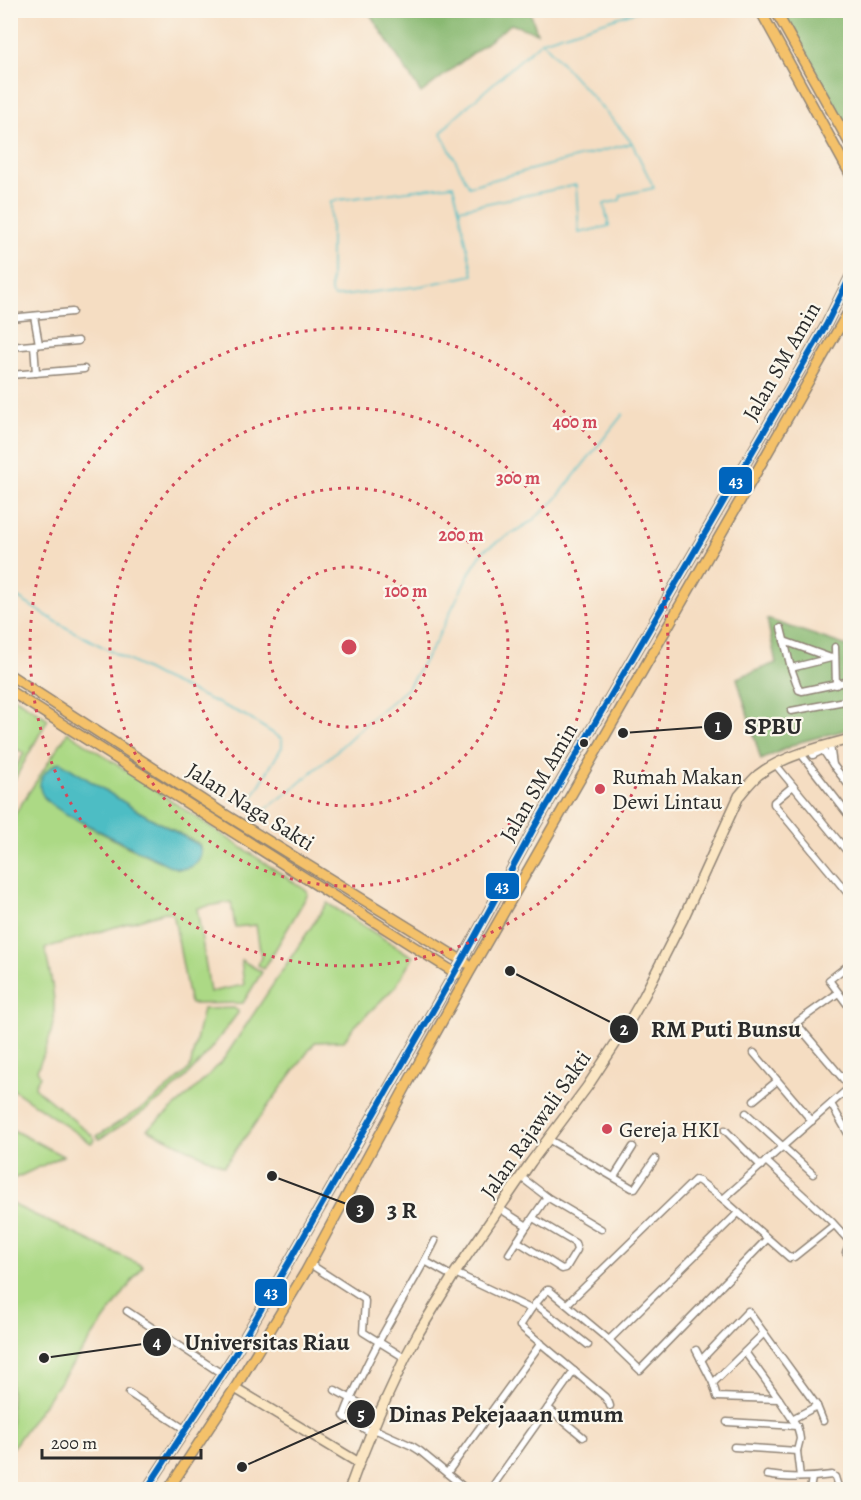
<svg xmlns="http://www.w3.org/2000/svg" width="861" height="1500" font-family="Alegreya,serif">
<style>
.green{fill:#acd985;stroke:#6c8258;stroke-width:1.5;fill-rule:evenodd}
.forest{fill:#89b972;stroke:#5a724e;stroke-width:1.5}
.water{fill:#4ebdc4;stroke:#3c7478;stroke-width:1.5}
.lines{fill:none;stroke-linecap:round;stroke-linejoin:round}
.stream{stroke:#4ebdc4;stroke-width:1.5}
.minor-casing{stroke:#908476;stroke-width:9}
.secondary-casing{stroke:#908476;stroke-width:12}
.primary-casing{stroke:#908476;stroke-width:12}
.minor{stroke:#fff;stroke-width:6}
.secondary{stroke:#fbe6c3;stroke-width:9}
.primary{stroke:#f4c16a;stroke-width:9}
.bus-1-casing{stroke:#fbf7ec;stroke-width:10}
.bus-1{stroke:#0065bd;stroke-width:6}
.ring{fill:none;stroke:#d1495b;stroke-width:3;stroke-dasharray:3 6}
.bus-dot{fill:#2b2b2b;stroke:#fbf7ec;stroke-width:2}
.poi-dot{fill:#d1495b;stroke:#fbf7ec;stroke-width:2}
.labels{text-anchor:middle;stroke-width:4.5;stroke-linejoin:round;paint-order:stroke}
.street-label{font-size:22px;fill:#2b2b2b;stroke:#fbf7ec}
.poi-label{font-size:22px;fill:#2b2b2b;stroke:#fbf7ec;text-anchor:start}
.centre{fill:#d1495b;stroke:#fbf7ec;stroke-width:3}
.ring-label{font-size:18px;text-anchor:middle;font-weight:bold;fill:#d1495b;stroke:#fbf7ec;stroke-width:4.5;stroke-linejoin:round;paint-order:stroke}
.leader{fill:none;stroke:#2b2b2b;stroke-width:2}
.callout-dot{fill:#2b2b2b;stroke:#fbf7ec;stroke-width:2}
.mark-label{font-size:18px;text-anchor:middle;font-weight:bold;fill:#fff}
.callout-label{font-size:24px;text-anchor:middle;font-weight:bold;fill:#2b2b2b;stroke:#fbf7ec;stroke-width:4.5;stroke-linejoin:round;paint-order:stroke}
.line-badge{stroke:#fbf7ec;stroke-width:2}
.badge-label{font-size:16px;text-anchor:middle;font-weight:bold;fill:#fff}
</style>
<rect width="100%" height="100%" fill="#fbf7ec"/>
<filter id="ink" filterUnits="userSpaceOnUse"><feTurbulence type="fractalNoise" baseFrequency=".0167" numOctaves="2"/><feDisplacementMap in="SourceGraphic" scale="12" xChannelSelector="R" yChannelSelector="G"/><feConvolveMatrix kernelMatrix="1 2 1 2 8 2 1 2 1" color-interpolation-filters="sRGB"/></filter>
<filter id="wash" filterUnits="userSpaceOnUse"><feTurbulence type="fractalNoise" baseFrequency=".008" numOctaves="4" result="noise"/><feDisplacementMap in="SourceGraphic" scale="24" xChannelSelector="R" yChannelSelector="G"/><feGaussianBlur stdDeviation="1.35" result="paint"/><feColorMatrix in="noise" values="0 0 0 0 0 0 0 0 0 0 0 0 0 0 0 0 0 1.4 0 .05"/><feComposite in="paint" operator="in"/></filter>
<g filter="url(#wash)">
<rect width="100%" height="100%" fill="#f5ddc2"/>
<g class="green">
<polygon points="11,695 48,719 11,786 11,770 14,770 24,753 11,746"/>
<path d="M68,732l239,159 1,3 -44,75 -6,-4 3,-8 -5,-32 -21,2 -4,-25 -34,6 13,84 34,-7 -3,-25 21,12 -19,31 -52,1 -2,-4 -15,-83 -3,-4 -6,-1 -120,36c3,18 9,38 9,57 1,23 -8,45 -17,65l3,6 -5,9 1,4 57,47 2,4 -4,3 -80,-55 -1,-66 3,-23 -3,-23 1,-156zM45,798l93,13 61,33c3,8 2,12 -2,19l-19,6 -52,-23 -63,-34z"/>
<path d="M327,903l86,54 -17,29 -43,42 -9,13 -29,1 -91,124 -77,-37c28,-21 53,-43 76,-69z"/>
<path d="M234,1008l4,3v2c-20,26 -40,55 -66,77 -22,19 -47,34 -73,49l-2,-3 50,-31 25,-20 18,-17 13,-59z"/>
<polygon points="11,1129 63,1156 18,1177 11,1179"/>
<polygon points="11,1202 16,1206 143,1266 11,1450"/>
</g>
<g class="forest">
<polygon points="368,11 530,11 537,33 511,24 421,93"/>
<polygon points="781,11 850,11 850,134"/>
<polygon points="767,619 850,647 850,729 800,742 761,760 737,678 776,663"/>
</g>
<path class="water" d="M60,762l78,49 61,34c6,14 -6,26 -22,23 -7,-1 -14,-6 -21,-9 -25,-11 -49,-24 -74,-37 -12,-6 -29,-14 -38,-25 -11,-15 2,-29 16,-35z"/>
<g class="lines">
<g class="stream">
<polyline points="542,41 619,127 632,143 469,186 441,133 455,117 542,41 641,10"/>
<polyline points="459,209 453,185 331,201 331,293 334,297 421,286 473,275 459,209 576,185 579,233 609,226 604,204 620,200 621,195 654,188 632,143"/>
<polyline points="10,593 65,627 160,677 244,715 282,739 282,747 250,801 243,805"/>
<polyline points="249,822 291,790 332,755 373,717 407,689 435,643 470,572 484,550 532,521 555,500 623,414"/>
</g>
</g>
</g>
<g filter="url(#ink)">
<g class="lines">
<defs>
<g id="minor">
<polyline points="34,316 39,344"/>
<polyline points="10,318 72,312"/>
<polyline points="34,345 36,373"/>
<polyline points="10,347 78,341"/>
<polyline points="10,375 84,369"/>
<polyline points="781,628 791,668 799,690 802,691 850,681"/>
<polyline points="784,641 831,658"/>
<polyline points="835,647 836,685"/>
<polyline points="791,668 835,657"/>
<polyline points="791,711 850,700"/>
<polyline points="821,747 833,765 830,745"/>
<polyline points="801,754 850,817"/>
<polyline points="813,755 823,750"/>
<polyline points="776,765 850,855"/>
<polyline points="833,765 850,787"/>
<polyline points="793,786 774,802 774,804 850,896"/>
<polyline points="850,964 829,980 850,1008"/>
<polyline points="838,993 796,1023 850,1087"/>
<polyline points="754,1053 812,1121"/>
<polyline points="754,1100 777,1081"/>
<polyline points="831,1104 850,1137"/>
<polyline points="746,1113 813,1174"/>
<polyline points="725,1130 761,1166"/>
<polyline points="548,1139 632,1188 635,1188 655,1159"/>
<polyline points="766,1161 832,1222 850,1242"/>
<polyline points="521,1177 547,1197"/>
<polyline points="614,1177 633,1147"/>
<polyline points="723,1199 850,1087"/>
<polyline points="499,1208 527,1226 547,1197 601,1229"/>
<path d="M435,1241c-22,45 -51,86 -72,132 -7,14 -14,28 -19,43l2,2 20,12 8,-1 38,17 8,5 47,39"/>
<polyline points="517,1241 562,1269 566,1268 577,1250 575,1243 533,1218"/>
<polyline points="850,1243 846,1252 850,1257"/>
<polyline points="509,1254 527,1226"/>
<polyline points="425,1261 453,1277"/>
<polyline points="310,1264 364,1299 365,1301 363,1332 405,1358"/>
<polyline points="455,1273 531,1309"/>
<polyline points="535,1304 588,1345"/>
<polyline points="567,1304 695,1180 699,1181 723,1199 790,1258 794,1257 834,1225"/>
<polyline points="127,1311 222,1374"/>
<polyline points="609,1340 738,1213"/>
<polyline points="696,1350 713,1383 717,1397 779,1399"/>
<polyline points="745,1352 779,1399 797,1426 799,1433 800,1439 797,1451 800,1477"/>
<polyline points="701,1360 748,1311 817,1406 823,1421"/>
<polyline points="713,1383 764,1333"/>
<polyline points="335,1390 379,1414"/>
<polyline points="129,1393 186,1430"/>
<polyline points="610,1406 609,1403 605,1397 520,1326 531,1309 547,1290 549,1290 609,1340 640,1370 767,1239"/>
<polyline points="548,1408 583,1437"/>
<polyline points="792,1419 817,1406"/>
<polyline points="727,1422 797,1426"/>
<polyline points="734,1447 797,1451"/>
<polyline points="447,1473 541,1343"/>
<path d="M767,1475c22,4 43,3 65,0l3,2 4,13"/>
<polyline points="490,1490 574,1371"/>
<polyline points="810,1490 812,1478"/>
</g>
<g id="secondary">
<polyline points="235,1388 359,1463"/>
<path d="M349,1490l10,-27 20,-49 26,-56 14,-26 36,-59 76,-111 56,-75 38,-58 19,-33 39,-77 56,-123c6,-7 12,-15 19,-21 22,-18 65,-29 92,-36"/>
</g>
<g id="primary">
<polyline points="760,10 850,174"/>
<polyline points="775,10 850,144"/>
<polyline points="10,675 218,810 466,963"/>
<polyline points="10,691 457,974"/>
<polyline points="146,1490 233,1357 289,1262 462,960 534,828 592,728 826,325 850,277"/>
<polyline points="168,1490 235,1388 306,1271 410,1079 469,973 850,309"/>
</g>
</defs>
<use href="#minor" class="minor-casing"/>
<use href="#secondary" class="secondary-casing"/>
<use href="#primary" class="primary-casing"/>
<use href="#minor" class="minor"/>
<use href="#secondary" class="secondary"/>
<use href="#primary" class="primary"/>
<defs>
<polyline id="bus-1" points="146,1490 233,1357 289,1262 462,960 534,828 592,728 826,325 850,277"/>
</defs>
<use href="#bus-1" class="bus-1-casing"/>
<use href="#bus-1" class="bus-1"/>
</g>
</g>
<g class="ring">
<circle cx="349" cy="647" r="80"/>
<circle cx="349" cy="647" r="159"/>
<circle cx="349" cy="647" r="239"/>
<circle cx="349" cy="647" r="319"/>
</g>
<circle class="bus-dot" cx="584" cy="743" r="5"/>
<g class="poi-dot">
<circle cx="600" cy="789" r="6"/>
<circle cx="607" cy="1129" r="6"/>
</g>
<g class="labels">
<g class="street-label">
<text transform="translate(781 361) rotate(-60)" y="8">Jalan SM Amin</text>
<text transform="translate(538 782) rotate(-60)" y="8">Jalan SM Amin</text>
<text transform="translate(251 806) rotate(32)" y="8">Jalan Naga Sakti</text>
<text transform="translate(535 1124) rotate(-55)" y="8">Jalan Rajawali Sakti</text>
</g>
<g class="poi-label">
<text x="612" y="784">Rumah Makan<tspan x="612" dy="25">Dewi Lintau</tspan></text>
<text x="619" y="1137">Gereja HKI</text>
</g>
</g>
<circle cx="349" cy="647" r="9" class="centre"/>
<g class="ring-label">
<text x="575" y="428">400 m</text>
<text x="518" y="484">300 m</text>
<text x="461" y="541">200 m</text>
<text x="406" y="597">100 m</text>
</g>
<path class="leader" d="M623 733L718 726M510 971L624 1029M272 1176L360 1209M44 1358L157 1342M242 1467L361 1414"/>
<g class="callout-dot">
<circle cx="623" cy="733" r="6"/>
<circle cx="510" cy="971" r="6"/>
<circle cx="272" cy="1176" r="6"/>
<circle cx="44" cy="1358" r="6"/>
<circle cx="242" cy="1467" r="6"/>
<circle cx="718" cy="726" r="15"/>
<circle cx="624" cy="1029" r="15"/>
<circle cx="360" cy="1209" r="15"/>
<circle cx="157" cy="1342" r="15"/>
<circle cx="361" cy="1414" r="15"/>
</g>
<g class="mark-label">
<text x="718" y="732">1</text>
<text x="624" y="1035">2</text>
<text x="360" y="1215">3</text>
<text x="157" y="1348">4</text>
<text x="361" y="1420">5</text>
</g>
<g class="callout-label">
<text x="773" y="734">SPBU</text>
<text x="726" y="1037">RM Puti Bunsu</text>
<text x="402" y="1218">3 R</text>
<text x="267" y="1350">Universitas Riau</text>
<text x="506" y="1422">Dinas Pekejaaan umum</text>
</g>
<g class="line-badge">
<rect x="718" y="466" width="35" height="29" rx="6" fill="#0065bd"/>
<rect x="485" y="872" width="35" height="28" rx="6" fill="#0065bd"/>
<rect x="254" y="1278" width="34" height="29" rx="6" fill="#0065bd"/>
</g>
<g class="badge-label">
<text x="736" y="487">43</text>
<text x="502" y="892">43</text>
<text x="271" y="1298">43</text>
</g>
<rect width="861" height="1500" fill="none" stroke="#fbf7ec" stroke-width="36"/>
<path d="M42 1449v9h159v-9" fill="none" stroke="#2b2b2b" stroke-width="3"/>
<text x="51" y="1449" font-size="18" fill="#2b2b2b" stroke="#fbf7ec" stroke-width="4.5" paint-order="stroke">200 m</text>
</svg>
